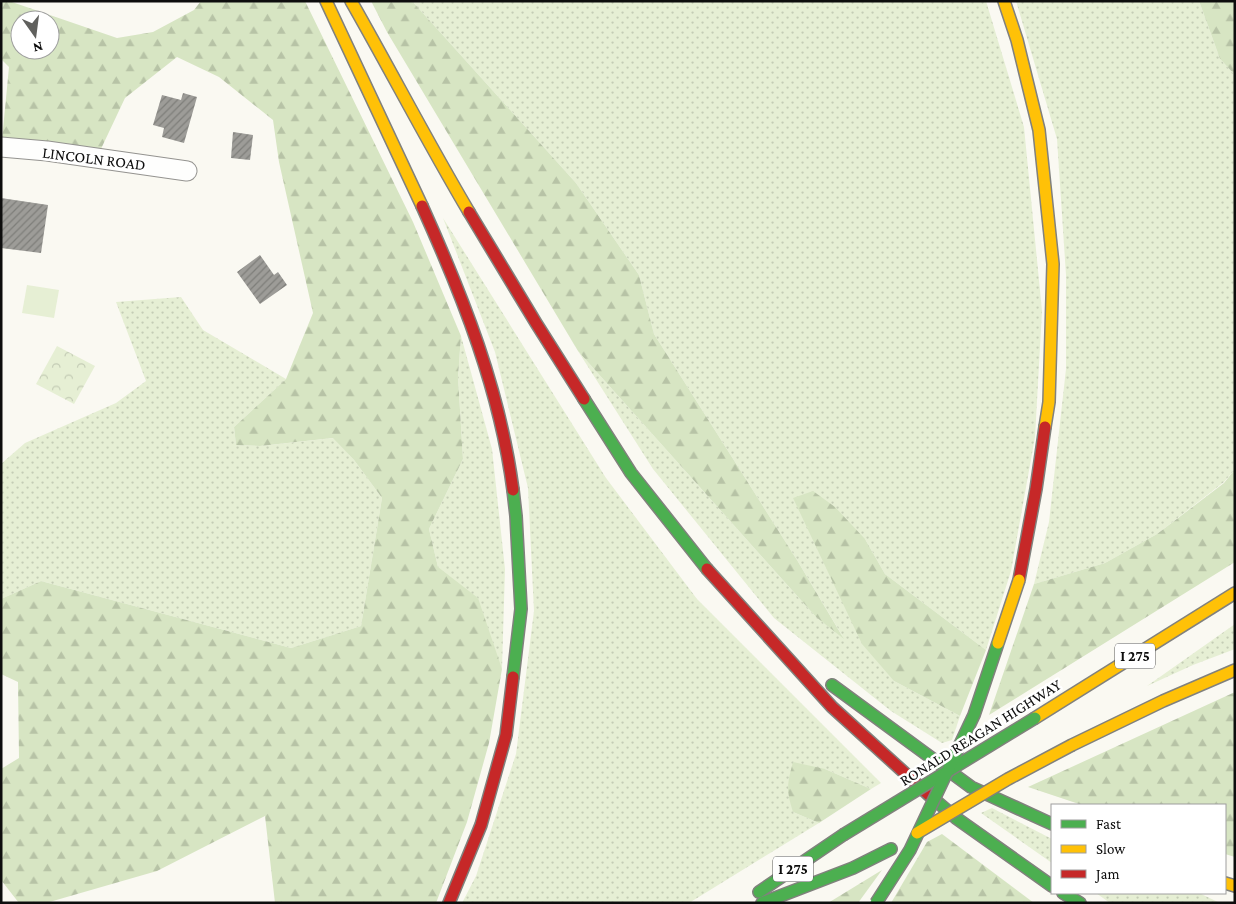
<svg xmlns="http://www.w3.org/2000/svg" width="1236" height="904" font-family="'Crimson Pro',serif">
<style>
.grass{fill:url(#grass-dots)}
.forest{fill:url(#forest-firs);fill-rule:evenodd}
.park{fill:url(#park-crowns)}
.garden{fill:#e6efd4}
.building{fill:url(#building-hatch)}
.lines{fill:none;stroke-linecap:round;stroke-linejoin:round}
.street-casing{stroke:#949390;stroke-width:21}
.fast-casing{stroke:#81817d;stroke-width:14}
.slow-casing{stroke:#81817d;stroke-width:14}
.jam-casing{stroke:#81817d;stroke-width:14}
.street{stroke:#fefefd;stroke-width:19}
.fast{stroke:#4caf50;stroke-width:11}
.slow{stroke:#ffc107;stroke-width:11}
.jam{stroke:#c62828;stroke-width:11}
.fast-bridge-casing{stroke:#81817d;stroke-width:14;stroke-linecap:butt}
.slow-bridge-casing{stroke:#81817d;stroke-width:14;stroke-linecap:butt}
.fast-bridge{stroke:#4caf50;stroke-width:11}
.slow-bridge{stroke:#ffc107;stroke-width:11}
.labels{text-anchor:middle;stroke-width:5;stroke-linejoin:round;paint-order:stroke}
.shield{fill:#fff;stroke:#565656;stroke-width:1}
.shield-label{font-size:15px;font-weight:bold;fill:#0d0d0d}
.street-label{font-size:16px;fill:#0d0d0d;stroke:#fff}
</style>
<defs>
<pattern id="grass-dots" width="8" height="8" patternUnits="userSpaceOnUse" patternTransform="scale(1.25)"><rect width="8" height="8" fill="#e6efd4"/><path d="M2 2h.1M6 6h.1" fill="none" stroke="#c4ccb5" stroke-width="1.8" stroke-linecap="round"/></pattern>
<pattern id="forest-firs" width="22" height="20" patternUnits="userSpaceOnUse" patternTransform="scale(1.25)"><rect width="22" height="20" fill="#d7e5c3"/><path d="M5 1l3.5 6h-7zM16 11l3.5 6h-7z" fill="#b7c3a6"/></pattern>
<pattern id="park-crowns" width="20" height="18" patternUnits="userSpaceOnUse" patternTransform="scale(1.25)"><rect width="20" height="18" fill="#e6efd4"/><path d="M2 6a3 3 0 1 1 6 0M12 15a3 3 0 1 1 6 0" fill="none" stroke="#c4ccb5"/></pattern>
<pattern id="building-hatch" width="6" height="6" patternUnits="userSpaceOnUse" patternTransform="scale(1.25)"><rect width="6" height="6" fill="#9d9c98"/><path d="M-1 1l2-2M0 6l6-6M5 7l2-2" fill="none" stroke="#7e7e7a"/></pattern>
</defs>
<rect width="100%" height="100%" fill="#faf9f2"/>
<g class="grass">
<polygon points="412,1 986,1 1024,127 1042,311 1035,437 1011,571 986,650 885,574 865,539 894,681 960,716 952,740 942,743 891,711 774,618 653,469 578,351 816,617 843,637 797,560 654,334 639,275 576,183"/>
<polygon points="1016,1 1199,1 1220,59 1235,75 1235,469 1224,482 1157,534 1105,563 1034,584 1049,522 1066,369 1066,275 1057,139"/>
<polygon points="443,218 606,478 697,599 881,783 871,789 825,769 793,812 819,823 689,903 462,903 476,876 516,754 534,611 528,488 495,352"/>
<polygon points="181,297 203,330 286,379 234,427 236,445 260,446 334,438 354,460 382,498 361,626 291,648 41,581 1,599 1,464 25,443 116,403 146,381 116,302"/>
<polygon points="461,336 492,449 505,569 502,669 438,567 429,529 463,459 458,377"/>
<polygon points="1235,624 1235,649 1193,665 1147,686"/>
<polygon points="992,808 1052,839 1052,863 981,813"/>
<polygon points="1096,893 1199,893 1220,903 1110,903"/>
</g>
<g class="forest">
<path d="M1,1h8l108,37 36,-6 41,-22 7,-9h104l108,221 48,114 -3,41 5,82 -34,70 9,38 40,31 24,71 -13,74 -22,79 -31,81h-161l-10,-87 -108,55 -111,32h-27l-18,-23v-111l18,-11 -1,-76 -17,-8v-75l40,-18 250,67 70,-22 21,-128 -28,-38 -21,-22 -73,8 -24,-1 -2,-18 52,-48 27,-66 -34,-151 -6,-42 -54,-43 -42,-20 -52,41 -25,53 -98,-11 7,-73 -8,-8zM20,20h30v30h-30z"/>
<polygon points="371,1 412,1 576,183 639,275 654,334 797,560 844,639 816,617 578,351 387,32"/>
<polygon points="1199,1 1235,1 1235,75 1220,59"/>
<polygon points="1235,469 1235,562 989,715 1034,584 1105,563 1157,534 1224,483"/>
<polygon points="813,491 835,507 865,539 885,574 986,650 960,716 894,681 862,644 793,498"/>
<polygon points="1235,692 1235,857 1225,854 1225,805 1082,805 1028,787"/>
<path d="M793,762l32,7 46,20 -52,34 -26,-11c-7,-22 -6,-28 0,-50z"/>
<polygon points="942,834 1034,903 891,903 927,842"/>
<polygon points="882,870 858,903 828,903"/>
</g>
<polygon class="park" points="57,346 95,366 74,404 36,384"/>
<polygon class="garden" points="27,285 59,290 54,318 22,313"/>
<g class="building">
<polygon points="183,93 197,97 184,143 162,137 164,128 153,125 162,95 181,100"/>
<polygon points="233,132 253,135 250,160 231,158"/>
<polygon points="1,198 48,205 41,253 1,248"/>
<polygon points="260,255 274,275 278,272 287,285 260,304 237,272"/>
</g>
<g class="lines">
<defs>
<polyline id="street" points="1,147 47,151 187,171"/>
<g id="fast">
<polyline points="584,399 631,473 707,569"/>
<polyline points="513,490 516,516 521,609 513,677"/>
<polyline points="832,685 971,787 1052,824"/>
<polyline points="929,795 956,818 1052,886"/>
<polyline points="759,892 843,835"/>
<polyline points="1063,893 1080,903"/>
<polyline points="762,903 853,868 891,849"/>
</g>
<g id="slow">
<polyline points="326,1 422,206"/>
<path d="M351,1c40,70 77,142 118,211"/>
<polyline points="1004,1 1017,40 1039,130 1053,264 1049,402 1045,427"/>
<polyline points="1035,718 1235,593"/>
<polyline points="1072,745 1163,701 1235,670"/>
<polyline points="1225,883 1235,886"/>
</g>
<g id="jam">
<path d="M422,206c41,91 78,184 91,284"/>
<polyline points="469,212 536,323 584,399"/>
<polyline points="707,569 832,707 929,795"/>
<polyline points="1019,580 1036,489 1045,427"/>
<polyline points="449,903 481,825 506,735 513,677"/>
</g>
</defs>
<use href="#street" class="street-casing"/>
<use href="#fast" class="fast-casing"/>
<use href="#slow" class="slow-casing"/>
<use href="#jam" class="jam-casing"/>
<use href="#street" class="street"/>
<use href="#fast" class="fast"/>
<use href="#slow" class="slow"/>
<use href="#jam" class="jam"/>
<defs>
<g id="fast-bridge">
<polyline points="843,835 1035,718"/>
<polyline points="876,903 910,850 974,715 998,643"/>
</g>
<g id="slow-bridge">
<polyline points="998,643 1019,580"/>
<polyline points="917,833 1008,779 1072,745"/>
</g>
</defs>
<use href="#fast-bridge" class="fast-bridge-casing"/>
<use href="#slow-bridge" class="slow-bridge-casing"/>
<use href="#fast-bridge" class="fast-bridge"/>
<use href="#slow-bridge" class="slow-bridge"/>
</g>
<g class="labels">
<g class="shield">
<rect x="1115" y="643.5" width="40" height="25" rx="4"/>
<rect x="773" y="856.5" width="40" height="25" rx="4"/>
</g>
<g class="shield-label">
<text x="1135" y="661">I 275</text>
<text x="793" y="874">I 275</text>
</g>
<g class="street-label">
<text transform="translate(94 158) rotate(7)" y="6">LINCOLN ROAD</text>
<text transform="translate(980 732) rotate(-32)" y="6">RONALD REAGAN HIGHWAY</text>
</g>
</g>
<rect width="1236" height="904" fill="none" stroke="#0d0d0d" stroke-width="5"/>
<rect x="1051" y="804" width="175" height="90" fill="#ffffff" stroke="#9e9e9e"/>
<rect x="1061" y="820" width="25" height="8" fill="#4caf50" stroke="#9e9e9e"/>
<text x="1096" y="829" font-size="15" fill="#0d0d0d">Fast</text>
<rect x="1061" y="845" width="25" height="8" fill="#ffc107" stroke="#9e9e9e"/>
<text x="1096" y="854" font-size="15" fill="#0d0d0d">Slow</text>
<rect x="1061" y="870" width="25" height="8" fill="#c62828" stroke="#9e9e9e"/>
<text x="1096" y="879" font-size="15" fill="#0d0d0d">Jam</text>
<g transform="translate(35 35) rotate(166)"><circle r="24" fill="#ffffff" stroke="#9e9e9e"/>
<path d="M0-4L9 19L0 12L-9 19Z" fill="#60605d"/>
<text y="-8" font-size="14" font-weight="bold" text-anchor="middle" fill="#0d0d0d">N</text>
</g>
</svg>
